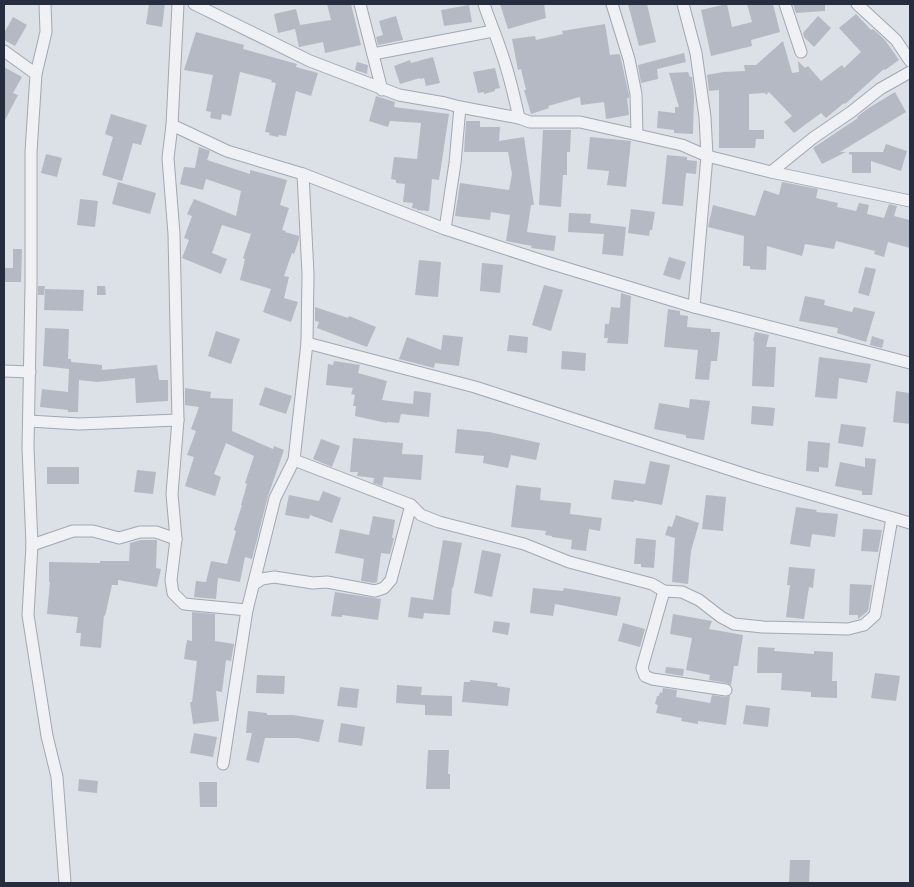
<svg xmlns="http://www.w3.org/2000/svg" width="914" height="887" font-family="'PT Sans Narrow',sans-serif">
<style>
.building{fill:#b4b9c4}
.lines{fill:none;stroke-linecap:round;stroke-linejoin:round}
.street-casing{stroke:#a2a7b1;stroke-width:13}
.street{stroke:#eff1f5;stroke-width:11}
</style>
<rect width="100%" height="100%" fill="#dce0e7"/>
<g class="building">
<polygon points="149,4 165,4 162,27 146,24"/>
<polygon points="327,4 351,4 361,45 325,53 323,42 299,47 295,29 278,33 274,14 296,9 300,25 331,20"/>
<polygon points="500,4 544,4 546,18 508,29"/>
<polygon points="628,4 647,4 656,42 639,46"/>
<polygon points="727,4 732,27 752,22 747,4 773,4 780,32 751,40 752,46 711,56 701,10"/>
<polygon points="793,4 825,4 825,11 796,13"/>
<polygon points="469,5 472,22 444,26 441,10"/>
<polygon points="856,14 871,30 873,29 885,40 899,60 885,70 884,69 845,104 844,103 826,118 821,113 794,133 784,122 792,116 769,92 766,95 765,93 749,94 749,130 764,130 764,139 756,139 755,148 719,148 719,90 709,91 707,75 723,72 745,71 744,65 756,65 783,41 792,73 799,72 798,61 805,68 808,66 821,81 842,65 844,68 861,52 839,28"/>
<polygon points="396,16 403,40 378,45 376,37 383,35 379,21"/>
<polygon points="818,16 831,28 814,47 804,37 803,33"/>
<polygon points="13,17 27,25 15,46 4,40 4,33"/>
<polygon points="605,24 610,55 619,54 620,55 629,95 629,98 627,98 629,115 606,119 604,102 581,105 580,97 548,106 549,108 531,114 524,90 526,90 521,69 518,70 512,39 535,36 536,40 563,34 562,31"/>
<polygon points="196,32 244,45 243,49 297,64 296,67 318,73 311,96 296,91 286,136 279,135 278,137 269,135 270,133 265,132 276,83 271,82 272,80 240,72 231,116 222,114 221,120 210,118 211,112 206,111 213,75 184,70"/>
<polygon points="684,53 686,62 657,69 658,79 641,83 638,65"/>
<polygon points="433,57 440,83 426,86 424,78 420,79 420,78 400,84 394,66 410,60 411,63"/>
<polygon points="357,62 368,65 367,74 355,70"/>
<polygon points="4,67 22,77 13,93 18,95 4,122"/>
<polygon points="495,68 500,88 495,89 495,91 484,94 484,92 478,93 473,72"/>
<polygon points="688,72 690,77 692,77 694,96 693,134 674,133 674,130 657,128 658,111 675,113 675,107 679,107 669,73"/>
<polygon points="895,92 906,112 840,152 846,152 822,164 813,148 858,118 857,117 867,109"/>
<polygon points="376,96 395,102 394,107 449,114 439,180 432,179 429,211 417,210 417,209 412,208 413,203 403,202 405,184 396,183 396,180 391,179 394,157 417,159 421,123 390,121 388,127 369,121"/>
<polygon points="111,114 147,125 141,145 133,143 122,181 102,175 113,137 105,134"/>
<polygon points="466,121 480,121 480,127 500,127 499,141 524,137 534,205 531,205 527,232 556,236 554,251 531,248 532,246 506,241 510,215 491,212 490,220 455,216 460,183 509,190 512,174 508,152 464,152"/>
<polygon points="543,130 571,130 570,152 567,152 567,175 563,175 561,207 539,205"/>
<polygon points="590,137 631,141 626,187 607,185 609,171 587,169"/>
<polygon points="886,144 907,151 901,171 871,161 871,173 852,173 852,155 849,154 849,152 883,152"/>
<polygon points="199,147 210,151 207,160 250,174 250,170 287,180 280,205 289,208 282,230 286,231 285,232 299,236 299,239 294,254 292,253 284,276 289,277 284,298 298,302 291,322 263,312 271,289 240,280 245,259 243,258 251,234 222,225 212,253 227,259 221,274 182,258 189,240 184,238 192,216 187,214 194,199 236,216 241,191 206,179 203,190 180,184 184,167 195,168"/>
<polygon points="46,154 62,158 57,177 41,173"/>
<polygon points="667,155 687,157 687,160 697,161 696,174 686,173 683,206 662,204"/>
<polygon points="118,182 156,193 150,214 112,204"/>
<polygon points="782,182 818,189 816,198 838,203 837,207 856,211 859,203 869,205 867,214 884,218 889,204 897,206 894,216 910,220 910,248 888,242 884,257 874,254 875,251 836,241 834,249 805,244 802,256 767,246 766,270 750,269 750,266 743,266 744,236 708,227 713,205 755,216 764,190 779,195"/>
<polygon points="80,199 98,201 95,227 77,225"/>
<polygon points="631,209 655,212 652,230 650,230 649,236 628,233"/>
<polygon points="569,213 591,214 590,223 626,227 623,256 602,254 604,234 568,232"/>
<polygon points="13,249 22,249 21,282 4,282 4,268 13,268"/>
<polygon points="669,257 686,262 680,280 663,275"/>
<polygon points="419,260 441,262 438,297 415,295"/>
<polygon points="482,263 503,265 500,293 480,291"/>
<polygon points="865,267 876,269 869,296 858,293"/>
<polygon points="544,285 563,290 551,331 532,325"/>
<polygon points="38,286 45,286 44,295 38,295"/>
<polygon points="97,286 105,286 106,295 97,295"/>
<polygon points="45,289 84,290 83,311 44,310"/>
<polygon points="621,293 631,296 628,344 607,343 608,338 604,338 605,324 609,324 611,307 620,308"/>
<polygon points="805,296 825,300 824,305 852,312 854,307 875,312 866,342 837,333 838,328 799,321"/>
<polygon points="315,307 348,318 349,316 376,327 367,347 317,328 319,322 315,321"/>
<polygon points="668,309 680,311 680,315 688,316 687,327 711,329 711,332 720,332 717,361 711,361 709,380 695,379 698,350 664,347"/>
<polygon points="45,328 69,329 68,359 71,359 71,362 102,365 102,370 157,365 159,380 168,380 168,401 136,403 135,378 97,382 79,380 78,412 68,412 68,410 40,407 42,389 68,392 69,369 43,366"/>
<polygon points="216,331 240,339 231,364 208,356"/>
<polygon points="755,332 769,335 766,347 776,347 774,387 752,386 754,341 753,340"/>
<polygon points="443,335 463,337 459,366 435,363 434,368 399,359 407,337 441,350"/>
<polygon points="509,335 528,337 527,353 507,351"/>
<polygon points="872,336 884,340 882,348 870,345"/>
<polygon points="562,351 586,353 585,371 561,369"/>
<polygon points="819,357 871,364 867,383 839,378 837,399 815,397"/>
<polygon points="334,361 360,365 358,373 387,381 382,400 413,404 414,391 431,393 429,417 401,414 399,423 387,422 387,423 355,416 356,406 353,406 355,395 351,394 353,388 326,385 328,364 333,365"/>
<polygon points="265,387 292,396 286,414 259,405"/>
<polygon points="185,388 211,392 210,398 233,399 232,431 273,449 274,446 284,450 268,496 252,559 245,557 240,582 218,578 216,599 194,597 196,581 206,582 211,561 227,564 236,531 234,530 242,505 241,505 247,484 245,483 254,456 226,443 214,474 221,477 215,496 185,486 194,457 187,455 196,431 191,429 199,407 185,405"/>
<polygon points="896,391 909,393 910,424 893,422"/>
<polygon points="690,399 710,401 704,440 686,438 686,435 654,429 659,403 689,408"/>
<polygon points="752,406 775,408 773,426 751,424"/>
<polygon points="841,424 866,427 863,447 838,443"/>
<polygon points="457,429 489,432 540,443 536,460 511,455 508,468 483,463 484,456 455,453"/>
<polygon points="353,438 403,443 402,454 423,455 421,480 384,477 382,486 373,483 374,478 357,476 358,472 350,472"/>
<polygon points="321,439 340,446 332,467 313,459"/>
<polygon points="808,441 830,443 828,468 819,467 819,472 806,471"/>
<polygon points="865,458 876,459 872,495 862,495 862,491 835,486 840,462 865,467"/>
<polygon points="650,461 670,465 662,505 634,500 634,502 611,499 614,480 645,484"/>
<rect x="47" y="467" width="32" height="17"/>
<polygon points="137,470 156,472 153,494 134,492"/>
<polygon points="516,485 541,488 540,500 571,503 570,514 602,518 600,531 589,529 586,551 571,549 572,540 552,537 552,536 545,535 546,531 511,527"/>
<polygon points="323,491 341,498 332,523 310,515 309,519 285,515 289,495 319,501"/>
<polygon points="706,495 726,497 723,531 702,529"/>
<polygon points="796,507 817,510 816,512 838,514 835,537 812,534 810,547 790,544"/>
<polygon points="676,515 699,523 691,551 688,584 672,582 675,538 665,535 668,526 672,527"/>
<polygon points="373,516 395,520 392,538 394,538 390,554 381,553 377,582 374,583 361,581 364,559 335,553 340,529 369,535"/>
<polygon points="863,529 882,530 878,552 861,551"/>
<polygon points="636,538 656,540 654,568 641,567 641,564 634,564"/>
<polygon points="141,540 157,540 156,568 161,569 157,587 118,580 118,585 112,585 105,616 104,615 101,648 80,646 81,633 76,633 78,617 47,614 50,582 49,582 49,562 100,563 100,561 129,561 130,543"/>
<polygon points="443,540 462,543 453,588 452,588 450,615 424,613 423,619 408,617 411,597 433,600"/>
<polygon points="482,550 501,554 492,597 474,593"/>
<polygon points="789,567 815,569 813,588 809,587 804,619 786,617 790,585 787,585"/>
<polygon points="850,584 872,585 868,611 858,619 858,615 849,615"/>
<polygon points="533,588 563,591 564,588 621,597 617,616 555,604 553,616 530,613"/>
<polygon points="335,592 381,599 378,620 342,615 342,617 331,616"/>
<polygon points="192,612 215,614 215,641 234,644 231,661 226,660 222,692 216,691 219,721 193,724 190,702 192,702 197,661 184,659 187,640 192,641"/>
<polygon points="673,614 712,621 709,629 743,635 738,666 734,666 731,685 727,683 709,680 710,675 686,670 692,638 670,634"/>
<polygon points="494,621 510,623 508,635 492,632"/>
<polygon points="623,623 645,629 640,647 618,641"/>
<polygon points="758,647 775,648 774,651 814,654 814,651 833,652 832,681 837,681 837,698 811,697 811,692 781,690 782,673 757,673"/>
<polygon points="666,667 684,669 683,676 665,673"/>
<polygon points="875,673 900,676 896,701 871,698"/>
<polygon points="257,675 285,676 284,694 256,693"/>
<polygon points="470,680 498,683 497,686 510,688 508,706 462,702 464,682 470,682"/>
<polygon points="397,685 422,687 421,695 452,696 452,716 425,715 425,705 396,703"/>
<polygon points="340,687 359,689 357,708 337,706"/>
<polygon points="663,688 677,690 676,697 710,703 712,695 725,697 730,696 726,725 698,721 698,724 681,721 682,718 656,713 658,705 655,704 657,696 659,696 660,692 662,693"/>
<polygon points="746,705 770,708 768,727 743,724"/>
<polygon points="248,711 267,713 267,715 293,715 324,720 319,742 298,738 265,738 259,763 246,760 252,733 246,733"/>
<polygon points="341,723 365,727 362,746 338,742"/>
<polygon points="194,733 217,737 213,757 190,753"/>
<polygon points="428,750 449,750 448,774 450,774 450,789 426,789"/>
<polygon points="79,779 98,781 97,793 78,791"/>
<polygon points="199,782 217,782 217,807 200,807"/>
<polygon points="790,860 810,860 809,883 789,883"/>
</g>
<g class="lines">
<defs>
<g id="street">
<polyline points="45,4 46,32 36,74 31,152 31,286 28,448 32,545 28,615 47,736 57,777 65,883"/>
<polyline points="178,4 172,125 168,158 174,234 178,420 172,494 176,539 171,580 173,593 184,604 247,610"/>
<polyline points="194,4 310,61 399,95 445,103 460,107 519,118 530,122 580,122 682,145 707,156 771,172 910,201"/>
<polyline points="360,4 382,90"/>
<path d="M484,4c5,16 12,31 17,47 8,22 13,44 18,67"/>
<polyline points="612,4 629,59 636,94 637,134"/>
<polyline points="683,4 696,53 705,117 707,156 694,307"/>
<polyline points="785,4 801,52"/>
<polyline points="857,4 896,40 910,61"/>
<polyline points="4,51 36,74"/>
<polyline points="373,54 493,31"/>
<polyline points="172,125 227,151 303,174 445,229 546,262 694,307 910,363"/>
<polyline points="771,172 813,138 851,112 880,89 910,72"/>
<polyline points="445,229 455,163 460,107"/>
<polyline points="307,343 475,387 756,478 910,523"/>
<polyline points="4,371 30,372"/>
<polyline points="29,421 79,424 178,420"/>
<polyline points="294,460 411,505 421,515 439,522 524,544 569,562 652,584 664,591 682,592 699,600 721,617 734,624 763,627 848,629 864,625 875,615 892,518"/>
<polyline points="32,545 73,531 93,531 119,538 140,532 156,532 176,539"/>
<polyline points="254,584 262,579 274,577 313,583 327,582 375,591 384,588 391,580 411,505"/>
<polyline points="664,591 642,668 645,676 652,679 726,690"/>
<polyline points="223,764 247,610 275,498 294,460 307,343 308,274 303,174"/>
</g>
</defs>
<use href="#street" class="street-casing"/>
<use href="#street" class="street"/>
</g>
<rect width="914" height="887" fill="none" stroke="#262d3e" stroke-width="10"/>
</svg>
